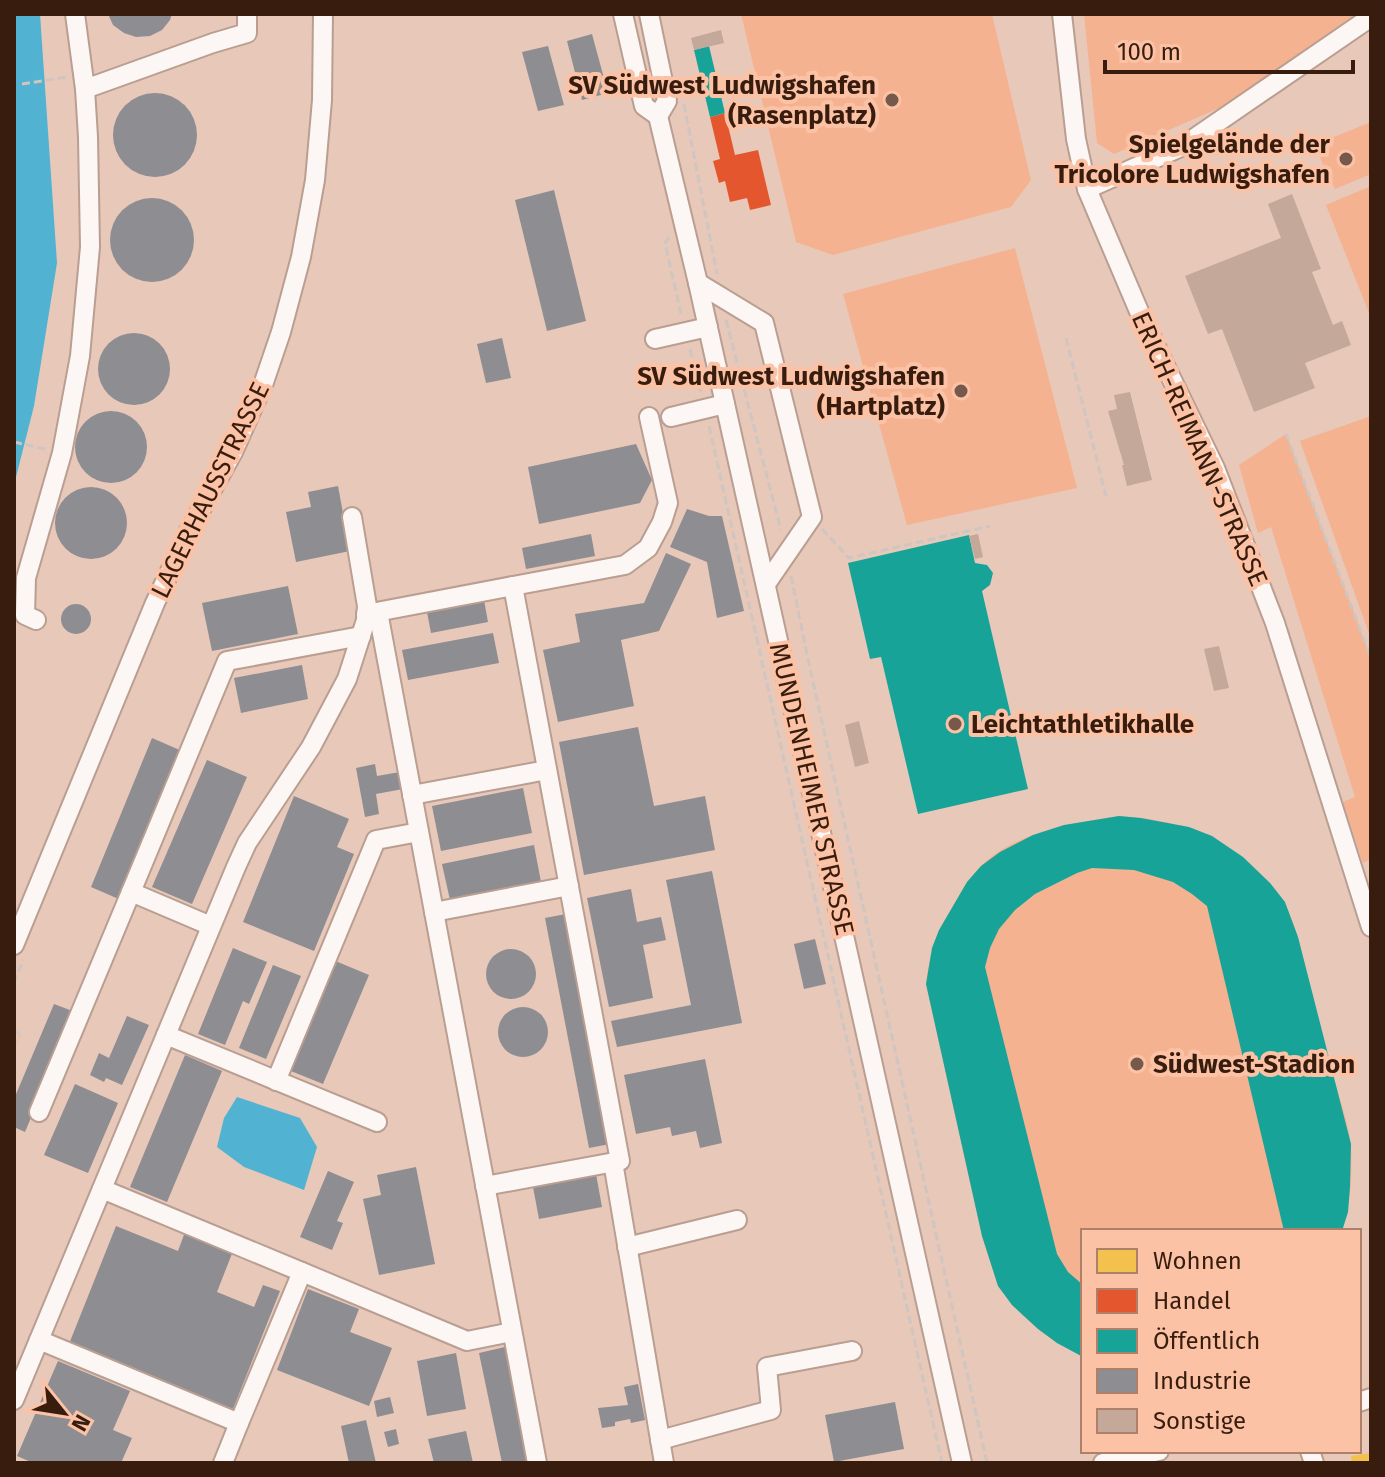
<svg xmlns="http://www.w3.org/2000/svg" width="1385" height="1477" font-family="'Fira Sans',sans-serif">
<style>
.green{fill:#f4b290}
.water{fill:#51b3d1}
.homes{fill:#f2c14e}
.shops{fill:#e4572e}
.public{fill:#17a398}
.industry{fill:#8d8d92}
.building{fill:#c4a89a}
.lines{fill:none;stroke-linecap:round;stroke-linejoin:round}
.minor-casing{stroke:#b99e91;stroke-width:22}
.path{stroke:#cfc5c1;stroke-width:3;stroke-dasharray:8 4;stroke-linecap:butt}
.minor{stroke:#fcf7f4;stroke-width:18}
.rail-casing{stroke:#d3c9c3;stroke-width:8}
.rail{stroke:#fcc2a5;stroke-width:5;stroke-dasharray:15;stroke-linecap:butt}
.poi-dot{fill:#76594a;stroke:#fcc2a5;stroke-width:3}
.labels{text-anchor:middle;stroke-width:8;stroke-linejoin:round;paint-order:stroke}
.poi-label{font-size:26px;font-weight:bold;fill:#381d0f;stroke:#fcc2a5;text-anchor:end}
.street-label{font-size:26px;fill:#381d0f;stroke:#fcc2a5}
</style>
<rect width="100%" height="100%" fill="#e8c8b9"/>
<g class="green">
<polygon points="741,14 992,14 1031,180 1011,207 833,255 796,242"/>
<polygon points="1084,14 1363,14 1226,105 1114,154 1097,143"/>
<polygon points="1371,122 1371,174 1335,189 1314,145"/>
<polygon points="1371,186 1371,318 1326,205"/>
<polygon points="1015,248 1077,488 907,525 843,294"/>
<polygon points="1371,416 1371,639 1300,441"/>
<polygon points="1286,434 1371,658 1371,859 1363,863 1343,802 1355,797 1271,527 1258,533 1239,465"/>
<path d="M1119,816c64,5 105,18 150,66 26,28 31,65 40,100 8,30 15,59 23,89 5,21 18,55 19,76 1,28 0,58 -9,84h-259v125l-26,-13 -19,-14 -26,-24 -14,-19 -16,-50 -56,-252c3,-28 11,-51 26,-76 8,-14 16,-29 28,-41 36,-36 91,-43 139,-51z"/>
</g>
<g class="water">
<polygon points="14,14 40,14 57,263 34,406 14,485"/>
<polygon points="237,1097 300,1118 317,1147 304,1190 244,1167 217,1147 224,1118"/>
</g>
<polygon class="homes" points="1371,1453 1371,1463 1352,1463 1351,1456"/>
<polygon class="shops" points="725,113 735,155 758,150 771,205 750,210 747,198 730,202 725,181 719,183 713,161 720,159 710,117"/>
<g class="public">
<polygon points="709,46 725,113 710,117 694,50"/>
<polygon points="969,535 975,563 987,565 993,573 990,585 982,591 1028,789 918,814 881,657 870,659 848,563"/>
<polygon points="1119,816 1141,818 1189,827 1212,836 1243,857 1270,883 1285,902 1298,937 1351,1144 1350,1187 1348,1212 1342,1231 1284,1231 1207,906 1192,894 1173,882 1134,870 1092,868 1077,873 1035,894 1015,910 999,929 990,948 985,967 1057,1254 1068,1272 1083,1285 1083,1357 1057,1343 1038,1329 1012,1305 998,1286 982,1236 926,984 932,948 939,930 967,882 981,866 1000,852 1033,835 1064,825"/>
</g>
<g class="industry">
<polygon points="108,14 172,14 170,20 162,30 150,36 136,37 124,33 113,25"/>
<polygon points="592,34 608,93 582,100 567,41"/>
<polygon points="548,46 564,105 538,111 522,52"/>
<circle cx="155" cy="135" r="42"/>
<polygon points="554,190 586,321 547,331 515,200"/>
<circle cx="152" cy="240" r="42"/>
<circle cx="134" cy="369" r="36"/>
<polygon points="502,338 511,378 486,383 477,344"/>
<circle cx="111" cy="447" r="36"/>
<polygon points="636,444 652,480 640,503 539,524 528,467"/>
<polygon points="338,486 350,551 296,562 286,512 311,507 308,492"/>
<circle cx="91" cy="523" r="36"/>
<polygon points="687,509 709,516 722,516 744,611 717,618 707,562 670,547"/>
<polygon points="591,534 595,556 526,569 522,548"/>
<polygon points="666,553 691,564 659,631 621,640 634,706 558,722 543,650 580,642 575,614 644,603"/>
<polygon points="288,586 298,634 212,651 202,603"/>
<polygon points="484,600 488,622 431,633 427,612"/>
<circle cx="76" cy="619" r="15"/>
<polygon points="493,633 499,663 408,680 402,650"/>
<polygon points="302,665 308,699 241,713 234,678"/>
<polygon points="638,727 654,806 705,796 715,850 584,875 559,742"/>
<polygon points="152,738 182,751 121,900 91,887"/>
<polygon points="207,760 247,777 192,904 152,887"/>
<polygon points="375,764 377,776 400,772 403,789 376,794 379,814 365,817 356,768"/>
<polygon points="523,788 532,833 441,851 432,806"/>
<polygon points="294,796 349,819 337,847 354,854 314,951 243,922"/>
<polygon points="534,845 541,882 450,900 442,864"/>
<polygon points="712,871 742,1023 617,1047 611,1021 691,1005 666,880"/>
<polygon points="631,889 637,922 661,917 666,940 643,945 653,998 609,1007 587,898"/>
<polygon points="566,914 610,1144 589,1148 545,918"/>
<polygon points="815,939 826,984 804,989 794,944"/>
<polygon points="233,948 267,962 249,1004 243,1001 225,1045 198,1034"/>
<circle cx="511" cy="974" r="25"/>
<polygon points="333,960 369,975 323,1084 286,1069"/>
<polygon points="273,965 301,976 266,1059 239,1048"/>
<polygon points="54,1004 75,1012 25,1132 14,1127 14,1099"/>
<circle cx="523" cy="1032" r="25"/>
<polygon points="127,1016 149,1025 122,1085 106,1078 104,1082 90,1075 99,1053 109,1058"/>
<polygon points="185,1055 222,1071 167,1202 130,1187"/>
<polygon points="705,1059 722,1143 700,1148 696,1131 672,1136 670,1127 636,1134 624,1075"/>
<polygon points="75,1084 118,1103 88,1173 44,1155"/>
<polygon points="416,1167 435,1264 379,1275 363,1199 381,1195 377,1175"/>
<polygon points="328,1171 354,1182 337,1221 343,1223 332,1250 300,1237"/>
<polygon points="596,1174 602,1207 539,1219 533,1187"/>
<polygon points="116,1226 178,1251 185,1232 233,1251 217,1292 254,1307 263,1285 280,1291 233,1409 69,1344"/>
<polygon points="308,1289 359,1309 350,1332 392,1348 369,1406 277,1370"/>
<polygon points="505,1347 529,1462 524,1463 502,1463 479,1353"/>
<polygon points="456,1353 466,1409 427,1416 417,1361"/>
<polygon points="58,1361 130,1391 113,1430 132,1438 121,1463 33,1463 17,1456"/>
<polygon points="638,1384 645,1420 631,1423 630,1419 615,1422 615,1426 602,1428 598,1408 628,1405 624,1387"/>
<polygon points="390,1397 394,1413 377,1417 374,1401"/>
<polygon points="895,1402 904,1449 834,1462 825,1415"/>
<polygon points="366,1420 376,1463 349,1463 341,1426"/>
<polygon points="396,1429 399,1444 388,1447 384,1432"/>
<polygon points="466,1431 473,1463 434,1463 428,1439"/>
</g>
<g class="building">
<polygon points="721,30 724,43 694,50 691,38"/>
<polygon points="1292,194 1321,269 1312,272 1333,325 1342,321 1351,345 1305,363 1315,388 1254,412 1222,329 1208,334 1185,276 1281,238 1268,204"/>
<polygon points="1130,392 1152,480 1127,486 1122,465 1124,465 1108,411 1117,409 1114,395"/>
<polygon points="978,534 983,557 975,559 969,536"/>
<polygon points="1219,646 1229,688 1214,691 1204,649"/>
<polygon points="859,721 869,763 855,767 845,725"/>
</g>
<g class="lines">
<defs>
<g id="minor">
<polyline points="75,14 85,89 213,43 247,33 247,14"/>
<polyline points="623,14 644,106 658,116 698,283 962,1463"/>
<polyline points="649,14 667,101 658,116"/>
<polyline points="1062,14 1076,139 1087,189 1141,316 1215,468 1275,623 1371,927"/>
<polyline points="1087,189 1183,146 1371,17"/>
<polyline points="698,283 764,323 812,517 766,584"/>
<polyline points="655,339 708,327"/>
<polyline points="671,417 725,404"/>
<polyline points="513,586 625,565 648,548 662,522 668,503 649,417"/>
<polyline points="378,612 537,1463"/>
<polyline points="366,614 513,586 620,1161 485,1186"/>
<polyline points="36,620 25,615 26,578 62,453 80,356 90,247 88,137 85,89"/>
<polyline points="412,795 547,770"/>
<polyline points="131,892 227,661 361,636"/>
<polyline points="434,912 569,886"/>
<polyline points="14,945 155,603 190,529 233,452 264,382 281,332 301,257 315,180 322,100 323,14"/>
<polyline points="166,1035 377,1122"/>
<polyline points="276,1081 376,840 419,832"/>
<polyline points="39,1112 131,892 211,926"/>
<polyline points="613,1162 664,1463"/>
<polyline points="627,1247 737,1220"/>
<polyline points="302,1272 467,1341 512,1332"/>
<polyline points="39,1340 239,1423 302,1272 102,1189"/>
<polyline points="14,1400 236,867 247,843 311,747 347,679 366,620 367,606 352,517"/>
<polyline points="1359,1402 1371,1398"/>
<polyline points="660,1440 771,1410 767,1367 852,1351"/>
<polyline points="1310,1451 1314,1463"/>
<polyline points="223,1463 239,1423"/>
<polyline points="1103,1463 1159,1451"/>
</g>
</defs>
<use href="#minor" class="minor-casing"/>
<g class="path">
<polyline points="22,84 67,77"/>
<polyline points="684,104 717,274"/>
<polyline points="669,237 665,243 681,314"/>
<polyline points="726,320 781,530"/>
<polyline points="1066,338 1106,496"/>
<polyline points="690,349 701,392"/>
<polyline points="709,426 942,1463"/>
<polyline points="1286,434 1371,658"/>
<polyline points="14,442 45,449"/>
<polyline points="822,529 849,558 990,526"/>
<polyline points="791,576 809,664 987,1463"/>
<polyline points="14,983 23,960"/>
</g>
<use href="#minor" class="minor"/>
<defs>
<polyline id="rail" points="14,1042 17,1035"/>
</defs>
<use href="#rail" class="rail-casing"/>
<use href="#rail" class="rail"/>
</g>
<g class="poi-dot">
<circle cx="892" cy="100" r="8"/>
<circle cx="1346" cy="159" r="8"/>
<circle cx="961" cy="391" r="8"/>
<circle cx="955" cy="724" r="8"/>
<circle cx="1137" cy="1064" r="8"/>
</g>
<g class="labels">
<g class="poi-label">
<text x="876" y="94">SV Südwest Ludwigshafen<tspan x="876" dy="30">(Rasenplatz)</tspan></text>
<text x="1330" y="153">Spielgelände der<tspan x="1330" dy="30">Tricolore Ludwigshafen</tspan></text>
<text x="945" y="385">SV Südwest Ludwigshafen<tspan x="945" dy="30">(Hartplatz)</tspan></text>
<text x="971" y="733" text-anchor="start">Leichtathletikhalle</text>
<text x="1153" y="1073" text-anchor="start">Südwest-Stadion</text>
</g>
<g class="street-label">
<text transform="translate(1200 449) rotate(66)" y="9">ERICH-REIMANN-STRASSE</text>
<text transform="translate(210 490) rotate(-64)" y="9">LAGERHAUSSTRASSE</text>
<text transform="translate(812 789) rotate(77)" y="9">MUNDENHEIMER STRASSE</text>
</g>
</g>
<rect width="1385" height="1477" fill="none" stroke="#381d0f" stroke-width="32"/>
<rect x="1081" y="1229" width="280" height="224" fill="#fcc2a5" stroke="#ae8069" stroke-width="2"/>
<rect x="1097" y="1249" width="40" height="24" fill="#f2c14e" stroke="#ae8069" stroke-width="2"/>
<text x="1153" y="1269" font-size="24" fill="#381d0f">Wohnen</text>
<rect x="1097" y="1289" width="40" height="24" fill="#e4572e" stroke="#ae8069" stroke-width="2"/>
<text x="1153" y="1309" font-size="24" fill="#381d0f">Handel</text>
<rect x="1097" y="1329" width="40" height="24" fill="#17a398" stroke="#ae8069" stroke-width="2"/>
<text x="1153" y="1349" font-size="24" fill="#381d0f">Öffentlich</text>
<rect x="1097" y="1369" width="40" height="24" fill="#8d8d92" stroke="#ae8069" stroke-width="2"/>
<text x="1153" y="1389" font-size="24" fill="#381d0f">Industrie</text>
<rect x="1097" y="1409" width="40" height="24" fill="#c4a89a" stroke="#ae8069" stroke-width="2"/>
<text x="1153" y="1429" font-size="24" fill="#381d0f">Sonstige</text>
<g transform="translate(64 1413) rotate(120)" stroke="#fcc2a5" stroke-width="6" paint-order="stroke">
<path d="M0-6L14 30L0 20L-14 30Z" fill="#381d0f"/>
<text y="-12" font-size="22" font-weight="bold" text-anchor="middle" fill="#381d0f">N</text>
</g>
<path d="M1105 60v12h248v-12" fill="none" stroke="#381d0f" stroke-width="4"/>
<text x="1117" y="60" font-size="24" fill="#381d0f" stroke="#fcc2a5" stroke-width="6" paint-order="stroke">100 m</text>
</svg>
